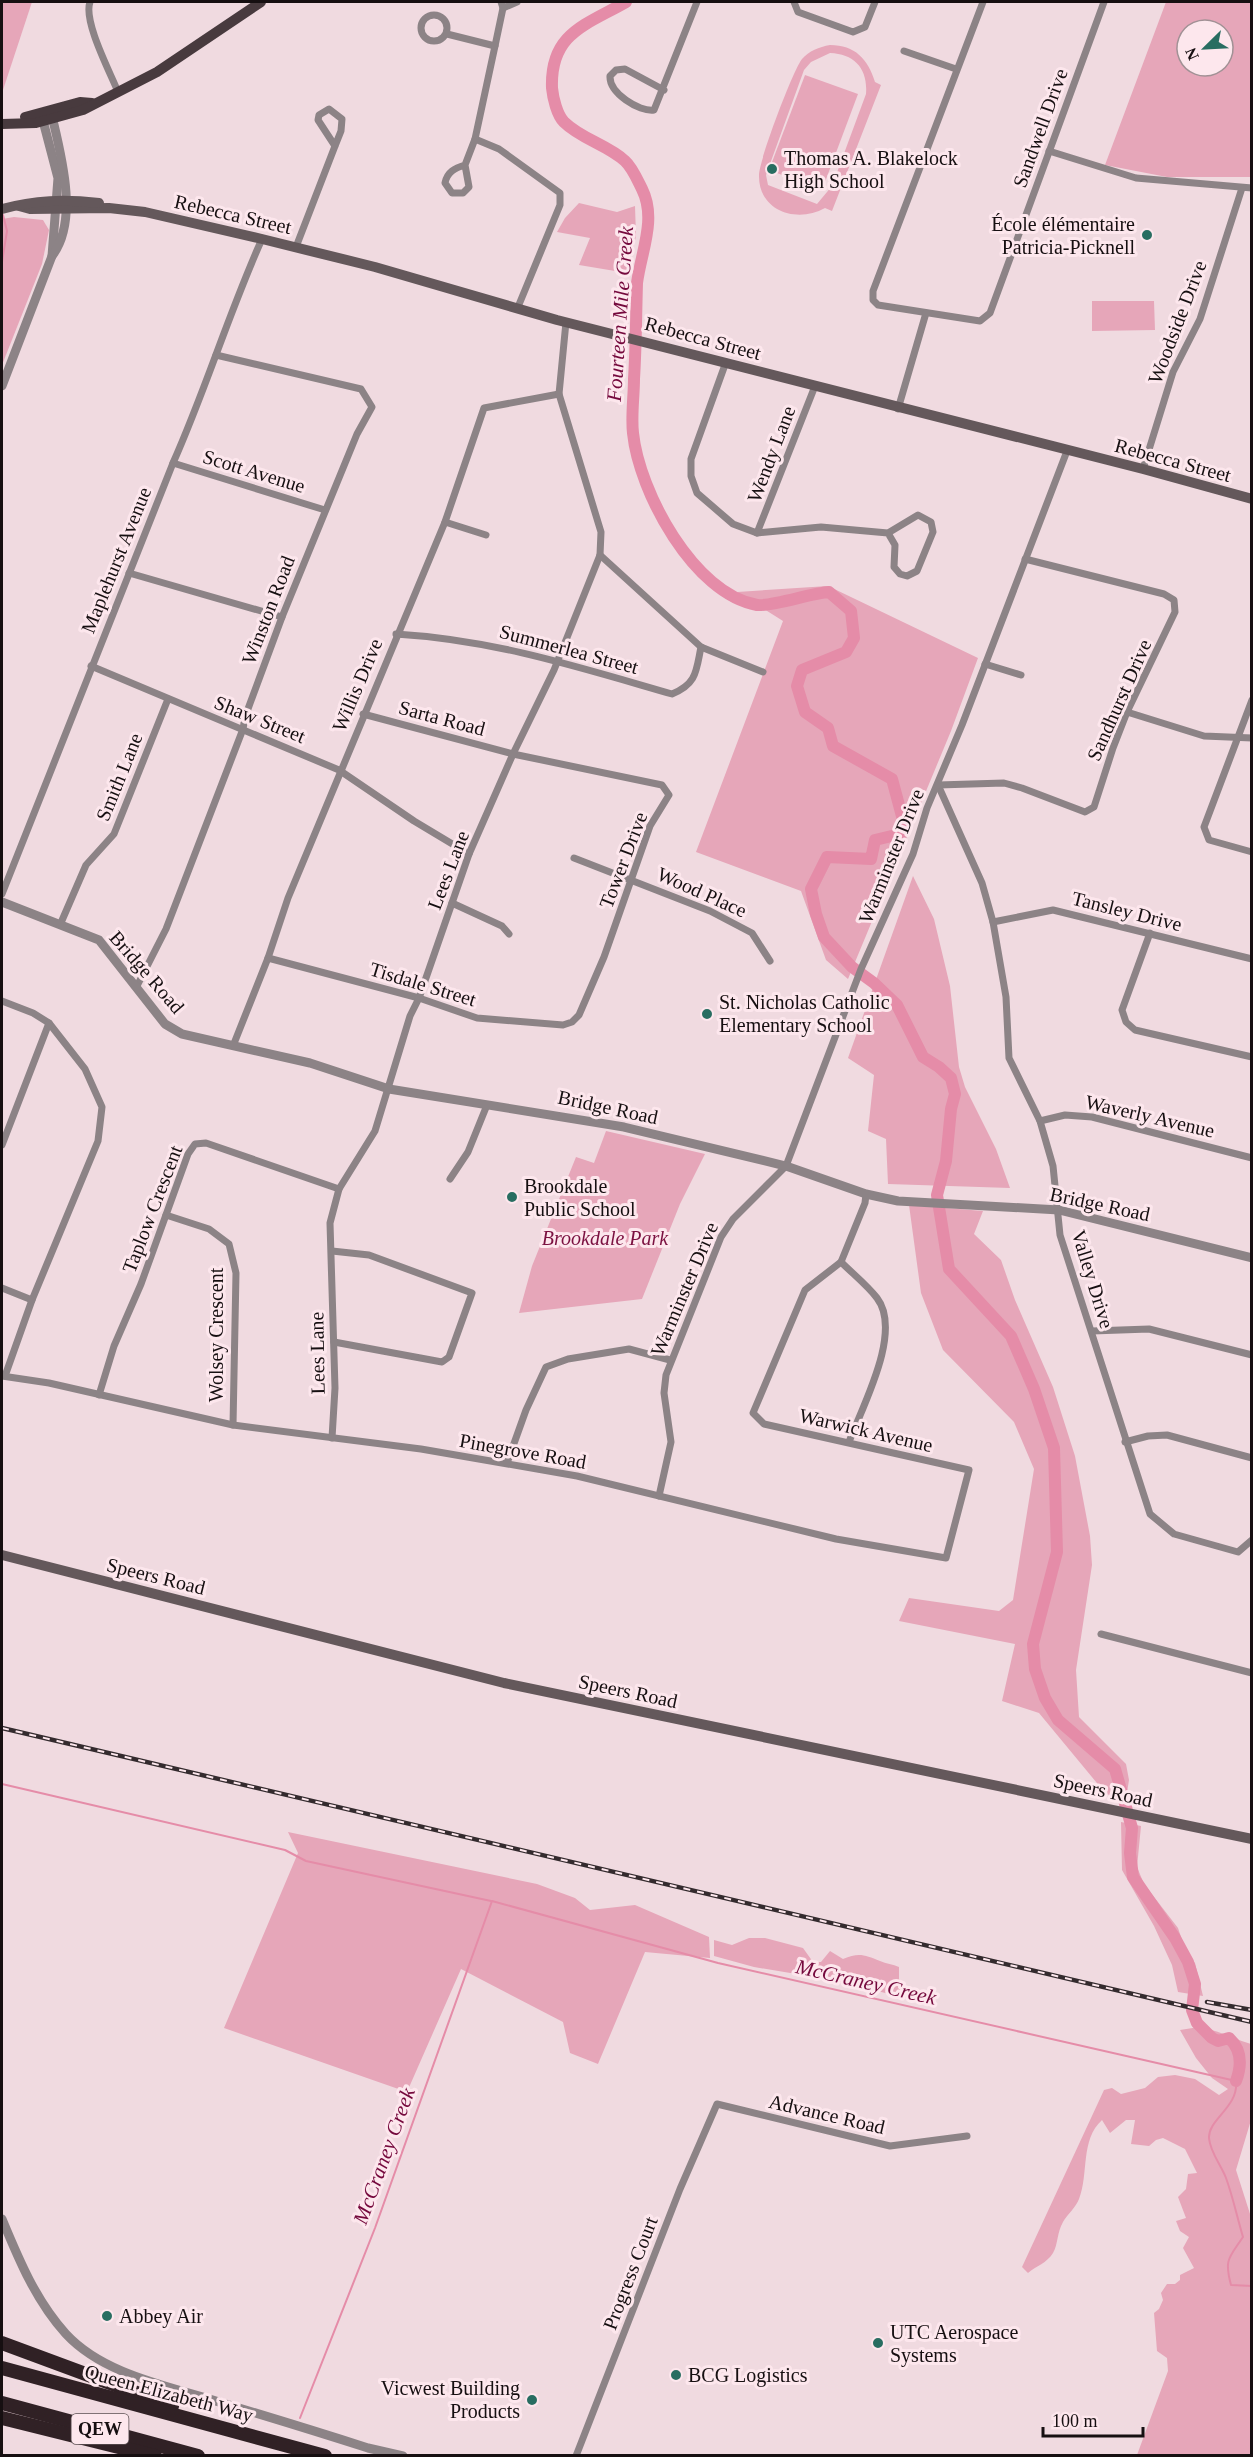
<svg xmlns="http://www.w3.org/2000/svg" width="1253" height="2457" font-family="'Times New Roman',serif">
<style>
.green{fill:#e6a6b9;fill-rule:evenodd}
.lines{fill:none;stroke-linecap:round;stroke-linejoin:round}
.stream{stroke:#e58ca8;stroke-width:2}
.river{stroke:#e58ca8;stroke-width:12}
.minor{stroke:#8c8386;stroke-width:7}
.tertiary{stroke:#8c8386;stroke-width:9}
.secondary{stroke:#64585b;stroke-width:10}
.primary{stroke:#483a3e;stroke-width:10}
.motorway{stroke:#302125;stroke-width:14}
.rail-casing{stroke:#342b2e;stroke-width:4.5}
.rail{stroke:#fde7ed;stroke-width:2;stroke-dasharray:7;stroke-linecap:butt}
.poi-dot{fill:#286d61;stroke:#fde7ed;stroke-width:2}
.labels{text-anchor:middle;stroke-width:6;stroke-linejoin:round;paint-order:stroke}
.shield{fill:#fde7ed;stroke:#5b5053;stroke-width:1.5}
.shield-label{font-size:18px;font-weight:bold;fill:#160f11}
.street-label{font-size:20px;fill:#160f11;stroke:#fde7ed}
.poi-label{font-size:20px;fill:#160f11;stroke:#fde7ed;text-anchor:start}
.park-label{font-size:20px;font-style:italic;fill:#7b1141;stroke:#fde7ed}
.water-label{font-size:21px;font-style:italic;fill:#75093d;stroke:#fde7ed}
</style>
<rect width="100%" height="100%" fill="#f0dae0"/>
<g class="green">
<polygon points="2,2 32,2 2,93"/>
<path d="M1166,2h85v175h-84l-62,-12zM1187,30h36v36h-36z"/>
<path d="M830,45c25,0 38,14 45,37l6,3 -49,126 -7,-3c-28,16 -67,3 -66,-33 0,-14 34,-105 43,-116 7,-8 17,-12 28,-14zM830,53c25,1 38,16 36,41l-34,92 -15,18 -49,-19 -2,-10 38,-105 7,-8z"/>
<polygon points="805,75 858,94 822,190 769,170"/>
<polygon points="579,203 617,212 635,206 636,236 627,273 579,265 590,238 557,232 565,218"/>
<polygon points="14,217 43,220 49,230 42,264 2,365 2,219"/>
<polygon points="1092,301 1154,301 1155,330 1092,331"/>
<polygon points="828,586 978,658 951,731 848,979 826,960 801,891 696,852 783,621 737,592"/>
<polygon points="913,876 934,919 950,986 959,1067 965,1087 996,1149 1010,1188 888,1184 886,1139 868,1131 874,1075 848,1058"/>
<polygon points="606,1131 705,1154 680,1204 642,1299 519,1313 532,1266 576,1157 594,1163"/>
<polygon points="909,1205 983,1211 974,1234 1001,1260 1015,1300 1053,1387 1075,1456 1090,1536 1092,1565 1076,1670 1079,1717 1126,1764 1129,1780 1126,1799 1106,1794 1039,1713 1002,1701 1015,1644 899,1621 909,1598 999,1611 1013,1600 1034,1469 1014,1422 943,1350 921,1293"/>
<polygon points="1121,1822 1141,1826 1137,1867 1144,1884 1178,1928 1187,1955 1195,1963 1203,1996 1178,1992 1172,1965 1154,1926 1122,1870"/>
<polygon points="288,1832 537,1884 575,1898 590,1910 635,1905 709,1937 710,1958 645,1952 598,2064 570,2053 563,2022 461,1969 407,2092 224,2028 298,1853"/>
<path d="M749,1938h16l38,10 10,14h8l9,-11 13,8c16,-7 22,-4 37,2 6,3 13,3 19,6v12l4,7 7,2 8,9 -4,3 -82,-20 -78,-13 -40,-11v-16l18,5z"/>
<path d="M1199,2027c19,3 34,12 52,17v76l-15,50 15,47v238h-114l31,-84 -1,-13 -10,-7 -3,-38 5,-4 4,-9 -2,-7 6,-9h8l5,-4v-5l14,-7 -11,-20 6,-11 -9,-6 -4,-10 10,-3 -8,-21 8,-8 2,-15 9,-1 -12,-24 -22,-11 -7,2 -7,6 -18,-2 4,-24h-9l-16,13 -8,-13c-22,20 -13,54 -23,79 -3,8 -12,16 -16,23 -6,10 -5,23 -10,31 -6,10 -17,13 -25,20l-6,-6 82,-177 8,-2 9,6 24,-6 13,-11 17,-2 20,4 24,16 9,-6 -16,-11 -16,-20 -16,-28z"/>
</g>
<g class="lines">
<g class="stream">
<polyline points="2,262 7,231 3,215"/>
<polyline points="2,1784 285,1850 306,1861 491,1901"/>
<path d="M300,2418l75,-190 117,-327 226,62 518,118c3,26 -28,38 -27,57 1,14 12,27 17,40 7,19 11,39 17,59 -14,21 -19,22 -12,48l21,1"/>
</g>
<path class="river" d="M626,2c-40,23 -76,31 -74,86 1,10 5,27 12,34 17,17 44,23 61,39 7,6 13,20 17,28 15,30 -1,63 -5,94 -1,32 -1,64 -3,96 0,17 -3,37 -1,54 6,59 61,161 124,172 13,2 55,-12 72,-13l22,19 3,27 -8,14 -44,18 -5,16 8,26 23,16 5,18 59,33 11,41 -3,14 -25,6 -4,19 -44,-2 -16,32 5,25 8,23 28,30 22,16 23,22 26,52 16,10 12,11 4,16 -4,15 -5,52 -9,34 12,74 62,67 23,53 20,59 3,104 -24,92 2,25 10,29 13,22 57,49 17,59 -2,25 3,24 42,61 13,24 7,22 -3,26 5,13 15,15 6,3 11,-3c13,12 13,27 7,43"/>
<g class="minor">
<path d="M90,2c-7,19 20,70 28,90"/>
<polyline points="794,2 798,12 853,32 865,27 875,2"/>
<polyline points="983,2 873,291 873,300 878,305 980,321 990,313 1104,2"/>
<polyline points="503,8 517,2"/>
<circle cx="434" cy="28" r="13"/>
<polyline points="447,34 495,46"/>
<polyline points="904,51 956,69"/>
<path d="M664,90l-39,-21 -9,1 -6,6c-1,17 29,36 44,34l43,-108"/>
<polyline points="475,139 499,149 560,193 560,205 518,307"/>
<polyline points="1049,151 1136,178 1252,188"/>
<path d="M465,165c-10,3 -18,7 -20,18l7,10h11l6,-6 -4,-22 10,-26 20,-93 8,-38 -2,-6"/>
<polyline points="296,247 335,146 341,131 342,119 329,109 319,115 318,120 335,146"/>
<polyline points="726,362 691,459 691,476 697,493 733,524 757,533 821,527 888,533 918,515 931,522 933,532 917,571 907,576 900,574 894,567 895,545 888,533"/>
<polyline points="898,409 926,313"/>
<polyline points="173,463 325,510"/>
<polyline points="1143,469 1173,372 1200,319 1242,188"/>
<polyline points="445,522 486,535"/>
<polyline points="757,533 815,386"/>
<polyline points="600,555 701,647 763,672"/>
<polyline points="129,573 282,617"/>
<path d="M396,634c99,6 182,33 276,60 25,-10 24,-23 29,-47"/>
<polyline points="985,664 1021,675"/>
<polyline points="91,666 339,770 414,821 469,854"/>
<polyline points="1252,700 1204,827 1209,840 1252,852"/>
<polyline points="1127,712 1204,736 1252,738"/>
<polyline points="938,785 982,883 993,922 1006,997 1009,1058 1040,1121 1053,1166 1060,1235 1150,1514 1174,1534 1238,1552 1252,1540"/>
<polyline points="938,785 1004,783 1022,788 1085,812 1094,807 1113,748 1127,712 1175,612 1174,600 1164,594 1025,559"/>
<polyline points="574,858 710,911 752,933 770,961"/>
<path d="M2,894l171,-431c33,-74 56,-151 89,-224"/>
<polyline points="452,903 502,926 509,934"/>
<polyline points="993,922 1053,910 1252,959"/>
<polyline points="60,925 86,865 114,834 168,699"/>
<polyline points="1150,933 1122,1010 1126,1022 1135,1030 1252,1057"/>
<polyline points="268,958 419,998 477,1018 563,1025 572,1022 579,1015 604,957 650,826 669,795 662,785 513,754 363,714"/>
<polyline points="137,986 166,929 243,729 245,717 282,617 357,434 372,407 361,389 216,355"/>
<polyline points="2,1001 33,1013 49,1023 85,1069 102,1107 98,1141 32,1300 5,1376"/>
<polyline points="233,1046 268,958 288,898 445,522 484,408 559,394"/>
<polyline points="1040,1121 1065,1115 1092,1117 1252,1158"/>
<polyline points="2,1145 49,1023"/>
<polyline points="450,1179 468,1152 487,1105"/>
<polyline points="166,1215 209,1229 229,1244 236,1273 233,1425"/>
<polyline points="332,1251 369,1255 472,1293 449,1357 442,1362 334,1342"/>
<path d="M841,1262c12,12 26,23 36,36 26,34 -15,109 -28,144"/>
<polyline points="2,1288 32,1300"/>
<polyline points="1092,1331 1149,1329 1252,1355"/>
<polyline points="2,1376 49,1383 233,1425 421,1449 577,1476 836,1539 946,1558 969,1470 764,1424 753,1413 805,1290 841,1262 865,1203 866,1194"/>
<polyline points="99,1395 114,1346 141,1284 188,1154 195,1144 206,1143 339,1189"/>
<polyline points="332,1438 335,1388 330,1223 339,1189 375,1131 410,1016 419,998 469,854 513,754 554,670 600,555 601,532 559,394 566,322"/>
<polyline points="1125,1442 1148,1436 1167,1435 1252,1458"/>
<polyline points="507,1463 526,1410 546,1367 568,1359 629,1349 670,1360"/>
<polyline points="659,1496 671,1442 664,1393 666,1375 721,1237 733,1219 786,1166 861,969 913,854 927,808 962,725 1067,451"/>
<polyline points="1101,1634 1252,1673"/>
<polyline points="576,2456 680,2189 717,2104 890,2146 967,2136"/>
</g>
<g class="tertiary">
<polyline points="42,117 58,178 52,256"/>
<path d="M2,386l50,-130c28,-36 8,-105 -1,-144"/>
<polyline points="2,902 99,940 165,1024 182,1034 310,1063 389,1089 624,1127 786,1166 866,1194 898,1201 1059,1210 1252,1258"/>
<path d="M2,2219c17,41 34,82 64,115 38,41 103,52 153,68 50,15 99,30 149,46l35,8"/>
</g>
<g class="secondary">
<polyline points="19,206 30,209 109,208 145,212 262,239 375,267 557,320 1143,469 1252,499"/>
<path d="M2,209c33,-9 62,-10 97,-6"/>
<polyline points="2,1555 504,1683 1252,1839"/>
</g>
<g class="primary">
<polyline points="25,117 80,102 92,103"/>
<polyline points="2,124 36,123 83,110 157,72 261,2"/>
</g>
<g class="motorway">
<polyline points="2,2343 172,2406"/>
<polyline points="2,2368 325,2456"/>
<polyline points="2,2403 198,2456"/>
<polyline points="2,2418 155,2456"/>
</g>
<defs>
<g id="rail">
<polyline points="2,1728 1252,2022"/>
<polyline points="1207,2002 1252,2010"/>
</g>
</defs>
<use href="#rail" class="rail-casing"/>
<use href="#rail" class="rail"/>
</g>
<g class="poi-dot">
<circle cx="772" cy="169" r="6"/>
<circle cx="1147" cy="235" r="6"/>
<circle cx="707" cy="1014" r="6"/>
<circle cx="512" cy="1197" r="6"/>
<circle cx="107" cy="2316" r="6"/>
<circle cx="878" cy="2343" r="6"/>
<circle cx="676" cy="2375" r="6"/>
<circle cx="532" cy="2400" r="6"/>
</g>
<g class="labels">
<rect class="shield" x="71.5" y="2414" width="57" height="30" rx="4.5"/>
<g class="shield-label">
<text x="100" y="2435">QEW</text>
</g>
<g class="street-label">
<text transform="translate(1040 128) rotate(-70)" y="7">Sandwell Drive</text>
<text transform="translate(233 214) rotate(13)" y="7">Rebecca Street</text>
<text transform="translate(1177 322) rotate(-69)" y="7">Woodside Drive</text>
<text transform="translate(703 338) rotate(15)" y="7">Rebecca Street</text>
<text transform="translate(771 454) rotate(-69)" y="7">Wendy Lane</text>
<text transform="translate(1173 460) rotate(15)" y="7">Rebecca Street</text>
<text transform="translate(254 471) rotate(17)" y="7">Scott Avenue</text>
<text transform="translate(116 560) rotate(-68)" y="7">Maplehurst Avenue</text>
<text transform="translate(268 610) rotate(-69)" y="7">Winston Road</text>
<text transform="translate(569 649) rotate(15)" y="7">Summerlea Street</text>
<text transform="translate(357 685) rotate(-67)" y="7">Willis Drive</text>
<text transform="translate(1119 700) rotate(-66)" y="7">Sandhurst Drive</text>
<text transform="translate(442 718) rotate(15)" y="7">Sarta Road</text>
<text transform="translate(260 719) rotate(22)" y="7">Shaw Street</text>
<text transform="translate(119 777) rotate(-68)" y="7">Smith Lane</text>
<text transform="translate(891 856) rotate(-68)" y="7">Warminster Drive</text>
<text transform="translate(623 860) rotate(-69)" y="7">Tower Drive</text>
<text transform="translate(448 870) rotate(-69)" y="7">Lees Lane</text>
<text transform="translate(702 892) rotate(24)" y="7">Wood Place</text>
<text transform="translate(1127 911) rotate(14)" y="7">Tansley Drive</text>
<text transform="translate(147 972) rotate(49)" y="7">Bridge Road</text>
<text transform="translate(423 984) rotate(17)" y="7">Tisdale Street</text>
<text transform="translate(608 1107) rotate(12)" y="7">Bridge Road</text>
<text transform="translate(1150 1116) rotate(13)" y="7">Waverly Avenue</text>
<text transform="translate(1100 1204) rotate(12)" y="7">Bridge Road</text>
<text transform="translate(152 1209) rotate(-69)" y="7">Taplow Crescent</text>
<text transform="translate(1093 1279) rotate(73)" y="7">Valley Drive</text>
<text transform="translate(684 1289) rotate(-67)" y="7">Warminster Drive</text>
<text transform="translate(216 1335) rotate(-90)" y="7">Wolsey Crescent</text>
<text transform="translate(317 1353) rotate(-91)" y="7">Lees Lane</text>
<text transform="translate(866 1430) rotate(13)" y="7">Warwick Avenue</text>
<text transform="translate(523 1451) rotate(10)" y="7">Pinegrove Road</text>
<text transform="translate(156 1576) rotate(14)" y="7">Speers Road</text>
<text transform="translate(628 1691) rotate(12)" y="7">Speers Road</text>
<text transform="translate(1103 1790) rotate(12)" y="7">Speers Road</text>
<text transform="translate(827 2114) rotate(13)" y="7">Advance Road</text>
<text transform="translate(630 2273) rotate(-69)" y="7">Progress Court</text>
<text transform="translate(169 2393) rotate(15)" y="7">Queen Elizabeth Way</text>
</g>
<g class="poi-label">
<text x="784" y="165">Thomas A. Blakelock<tspan x="784" dy="23">High School</tspan></text>
<text x="1135" y="231" text-anchor="end">École élémentaire<tspan x="1135" dy="23">Patricia-Picknell</tspan></text>
<text x="719" y="1009">St. Nicholas Catholic<tspan x="719" dy="23">Elementary School</tspan></text>
<text x="524" y="1193">Brookdale<tspan x="524" dy="23">Public School</tspan></text>
<text x="119" y="2323">Abbey Air</text>
<text x="890" y="2339">UTC Aerospace<tspan x="890" dy="23">Systems</tspan></text>
<text x="688" y="2382">BCG Logistics</text>
<text x="520" y="2395" text-anchor="end">Vicwest Building<tspan x="520" dy="23">Products</tspan></text>
</g>
<g class="park-label">
<text x="605" y="1245">Brookdale Park</text>
</g>
<g class="water-label">
<text transform="translate(620 314) rotate(-86)" y="7">Fourteen Mile Creek</text>
<text transform="translate(866 1982) rotate(13)" y="7">McCraney Creek</text>
<text transform="translate(384 2156) rotate(-70)" y="7">McCraney Creek</text>
</g>
</g>
<rect width="1253" height="2457" fill="none" stroke="#160f11" stroke-width="6"/>
<g transform="translate(1205 48) rotate(246)"><circle r="28" fill="#fde7ed" stroke="#a19195" stroke-width="1.5"/>
<path d="M0-4.5L10 22L0 15L-10 22Z" fill="#286d61"/>
<text y="-9" font-size="16" font-weight="bold" text-anchor="middle" fill="#160f11">N</text>
</g>
<path d="M1043 2427v9h100v-9" fill="none" stroke="#160f11" stroke-width="3"/>
<text x="1052" y="2427" font-size="18" fill="#160f11" stroke="#fde7ed" stroke-width="4.5" paint-order="stroke">100 m</text>
</svg>
